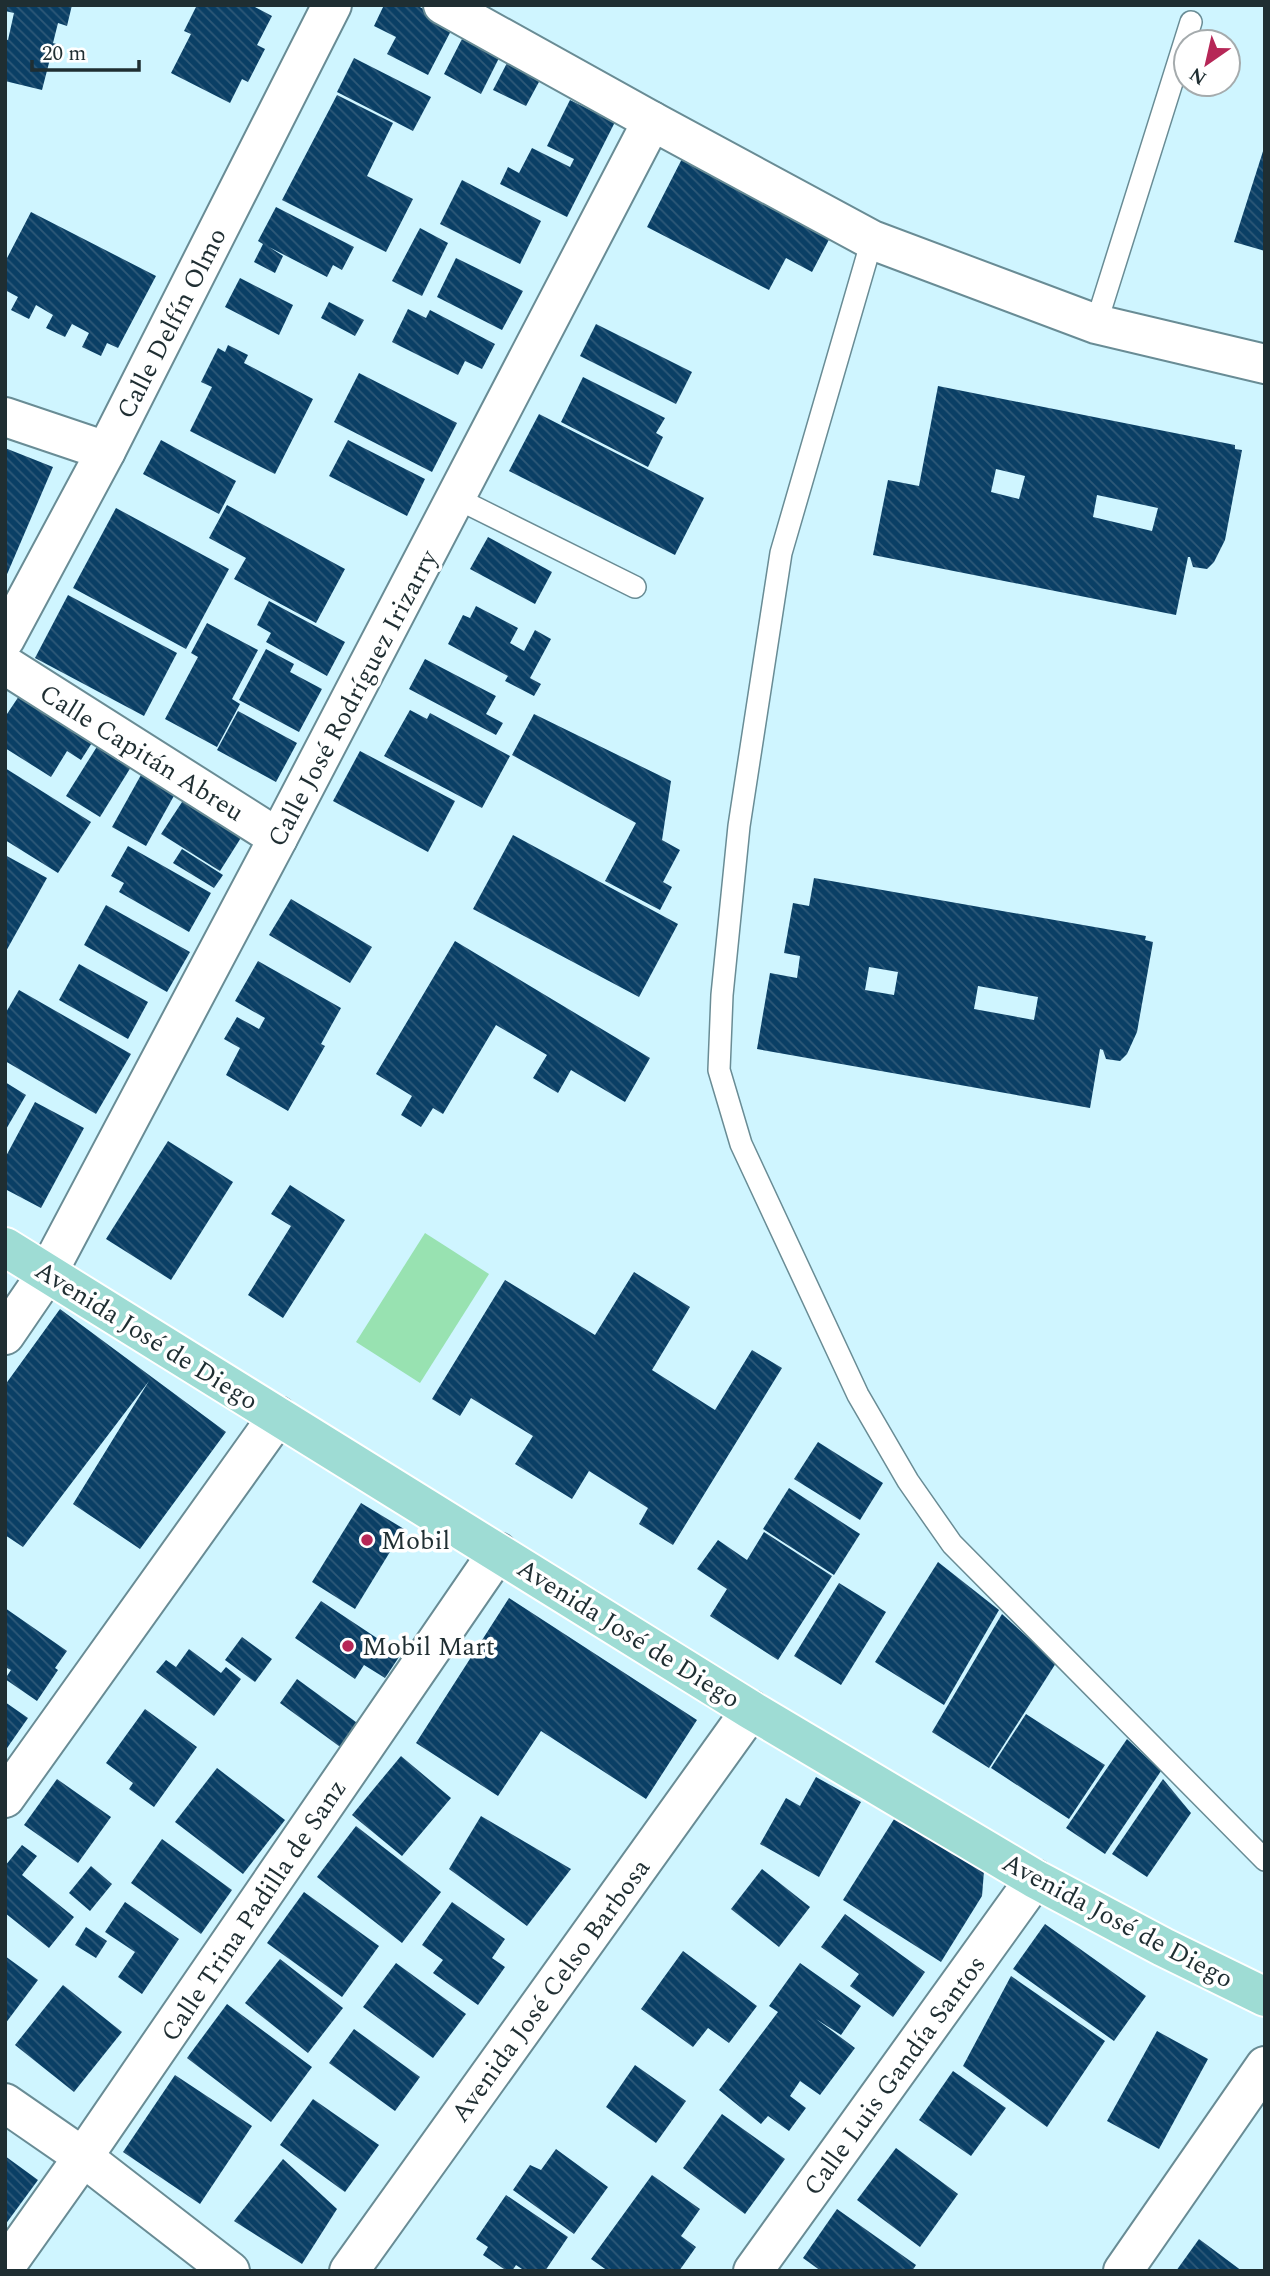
<svg xmlns="http://www.w3.org/2000/svg" width="1270" height="2276" font-family="Spectral,serif">
<style>
.pitch{fill:#98e2b1}
.building{fill:url(#building-back-hatch);fill-rule:evenodd}
.lines{fill:none;stroke-linecap:round;stroke-linejoin:round}
.service-casing{stroke:#698c95;stroke-width:24}
.minor-casing{stroke:#698c95;stroke-width:42}
.primary-casing{stroke:#fff;stroke-width:42}
.service{stroke:#fff;stroke-width:21}
.minor{stroke:#fff;stroke-width:38}
.primary{stroke:#9edcd4;stroke-width:38}
.poi-dot{fill:#b62757;stroke:#fff;stroke-width:2.5}
.labels{text-anchor:middle;stroke-width:7;stroke-linejoin:round;paint-order:stroke}
.street-label{font-size:26px;fill:#1f2e32;stroke:#fff}
.poi-label{font-size:26px;fill:#1f2e32;stroke:#fff;text-anchor:start}
</style>
<defs>
<pattern id="building-back-hatch" width="6" height="6" patternUnits="userSpaceOnUse" patternTransform="scale(1.75)"><rect width="6" height="6" fill="#0a3f65"/><path d="M-1 5l2 2M0 0l6 6M5-1l2 2" fill="none" stroke="#2e5978"/></pattern>
</defs>
<rect width="100%" height="100%" fill="#cff5ff"/>
<polygon class="pitch" points="425,1233 489,1274 420,1383 356,1342"/>
<g class="building">
<polygon points="7,5 72,5 67,26 58,23 53,43 63,46 59,61 50,59 42,90 5,81 5,39 8,40 14,13 5,11"/>
<polygon points="197,5 202,7 203,5 251,5 272,16 257,45 265,49 248,82 242,79 230,103 171,73 191,34 184,31"/>
<polygon points="384,5 416,5 454,25 428,75 387,54 396,37 374,26"/>
<polygon points="462,39 482,49 501,54 481,94 444,74"/>
<polygon points="354,58 431,97 413,131 337,92"/>
<polygon points="507,63 540,80 526,106 493,90"/>
<polygon points="337,95 393,123 367,176 413,199 386,252 282,200"/>
<polygon points="570,100 615,122 567,217 500,184 508,167 519,173 532,148 570,167 574,159 547,146"/>
<polygon points="1265,145 1265,251 1234,242"/>
<polygon points="685,153 834,230 812,272 786,258 769,290 647,227"/>
<polygon points="462,180 541,221 520,264 440,224"/>
<polygon points="276,207 354,247 342,270 333,265 327,277 269,247 283,256 275,273 254,262 263,244 258,241"/>
<polygon points="31,212 156,276 118,348 107,343 101,356 82,347 89,333 72,324 65,337 46,328 53,315 36,305 29,319 11,310 18,297 5,290 5,262"/>
<polygon points="420,228 448,243 422,296 392,281"/>
<polygon points="456,258 523,291 502,330 437,297"/>
<polygon points="240,278 293,305 279,335 225,307"/>
<polygon points="329,302 364,320 355,336 321,318"/>
<polygon points="408,309 426,318 430,310 495,344 482,369 465,361 458,375 392,342"/>
<polygon points="596,324 692,372 676,404 580,356"/>
<polygon points="228,345 248,355 244,363 313,399 275,474 190,431 212,387 201,382 218,348 225,352"/>
<polygon points="359,373 457,423 432,472 334,422"/>
<polygon points="583,377 665,418 656,433 663,437 648,467 561,422"/>
<path d="M938,386l297,59v4l7,1 -17,90 -11,22 -7,7 -14,-2 -3,-10h-2l-12,58 -303,-60 15,-75 31,6zM996,469l29,7 -6,23 -28,-7zM1097,495l61,13 -6,23 -59,-14z"/>
<polygon points="539,414 704,498 675,555 509,471"/>
<polygon points="161,440 236,481 219,514 143,474"/>
<polygon points="348,440 425,479 407,516 329,476"/>
<polygon points="5,448 53,467 5,579"/>
<polygon points="227,505 345,569 316,623 234,579 246,558 209,538"/>
<polygon points="116,508 229,569 186,649 73,588"/>
<polygon points="488,537 552,572 535,604 470,569"/>
<polygon points="68,595 177,653 144,716 35,658"/>
<polygon points="269,601 345,642 327,676 266,642 271,633 257,625"/>
<polygon points="476,606 518,628 510,643 524,651 535,630 551,639 530,678 541,684 534,696 505,681 508,676 448,644 463,615 470,618"/>
<polygon points="207,623 258,650 232,699 240,704 217,747 165,719 198,657 191,653"/>
<polygon points="266,649 294,664 290,672 322,689 299,732 239,700"/>
<polygon points="425,659 496,696 486,714 503,723 496,735 409,689"/>
<polygon points="21,693 97,735 81,760 67,751 51,777 5,748 5,717"/>
<polygon points="410,710 427,719 430,713 510,756 482,808 384,756"/>
<polygon points="238,711 297,743 276,782 217,750"/>
<polygon points="534,714 671,781 662,840 680,850 663,882 672,887 660,910 605,881 636,823 512,755"/>
<polygon points="98,745 131,767 100,817 66,796"/>
<polygon points="360,751 455,801 428,852 333,801"/>
<polygon points="146,766 180,785 146,846 112,827"/>
<polygon points="5,768 91,822 58,873 5,840"/>
<polygon points="186,796 244,833 220,871 161,834"/>
<polygon points="513,835 678,924 639,997 473,909"/>
<polygon points="128,846 211,893 189,932 119,892 124,883 111,876"/>
<polygon points="182,849 223,875 214,888 173,863"/>
<polygon points="5,855 47,878 5,953"/>
<path d="M814,878l332,58 -1,4 8,2 -16,90 -10,22 -7,7 -14,-2 -3,-9 -3,-1 -10,59 -333,-59 13,-76 27,5 3,-22 -16,-3 9,-50 16,3zM869,967l29,5 -4,23 -29,-5zM978,986l60,11 -4,23 -60,-11z"/>
<polygon points="291,899 372,947 350,983 269,935"/>
<polygon points="106,905 190,952 167,992 84,945"/>
<polygon points="455,941 650,1058 625,1102 571,1070 558,1093 533,1078 547,1055 496,1025 443,1114 433,1108 421,1127 401,1115 412,1096 376,1074"/>
<polygon points="258,961 341,1008 321,1044 325,1046 288,1111 226,1075 240,1048 224,1039 237,1017 259,1029 265,1018 235,1001"/>
<polygon points="79,964 148,1002 128,1039 59,1000"/>
<polygon points="19,990 131,1054 96,1114 5,1061 5,1014"/>
<polygon points="5,1082 26,1095 5,1131"/>
<polygon points="35,1102 84,1128 41,1208 5,1189 5,1158"/>
<polygon points="168,1141 233,1182 171,1280 106,1239"/>
<polygon points="290,1185 345,1220 283,1318 248,1295 291,1226 271,1214"/>
<polygon points="634,1272 690,1307 652,1370 715,1410 752,1350 782,1368 673,1545 639,1524 648,1508 589,1471 572,1499 515,1464 533,1436 471,1398 460,1416 432,1399 505,1280 595,1335"/>
<polygon points="60,1309 226,1432 140,1549 73,1504 149,1381 23,1547 5,1535 5,1385"/>
<polygon points="818,1442 883,1483 860,1520 794,1479"/>
<polygon points="789,1488 860,1534 834,1575 763,1529"/>
<polygon points="361,1503 404,1529 355,1609 312,1582"/>
<polygon points="764,1532 832,1576 778,1660 710,1616 727,1589 697,1569 718,1540 747,1560"/>
<polygon points="938,1562 999,1610 944,1705 875,1662"/>
<polygon points="839,1583 886,1612 841,1685 794,1656"/>
<polygon points="509,1598 697,1720 646,1799 541,1731 498,1796 416,1743"/>
<polygon points="321,1601 401,1654 385,1678 364,1665 355,1679 295,1638"/>
<polygon points="5,1608 67,1651 55,1668 58,1670 37,1701 5,1679 11,1670 5,1667"/>
<polygon points="1002,1614 1056,1663 989,1768 932,1732"/>
<polygon points="242,1637 272,1659 255,1682 225,1660"/>
<polygon points="189,1649 221,1673 226,1667 241,1679 214,1716 156,1672 166,1660 176,1667"/>
<polygon points="297,1679 360,1725 343,1749 280,1703"/>
<polygon points="5,1702 28,1718 5,1751"/>
<polygon points="145,1709 197,1747 154,1807 129,1789 133,1783 106,1763"/>
<polygon points="1026,1714 1105,1765 1069,1819 991,1768"/>
<polygon points="1127,1739 1161,1771 1105,1854 1066,1828"/>
<polygon points="401,1756 451,1798 402,1856 352,1815"/>
<polygon points="217,1768 285,1820 243,1874 175,1822"/>
<polygon points="816,1777 861,1802 819,1877 760,1844 786,1798 800,1806"/>
<polygon points="57,1779 111,1817 78,1863 24,1825"/>
<polygon points="1163,1779 1191,1813 1147,1877 1112,1854"/>
<polygon points="481,1816 571,1869 527,1926 449,1869"/>
<polygon points="896,1816 984,1871 982,1896 941,1962 843,1900"/>
<polygon points="356,1826 441,1892 402,1943 317,1877"/>
<polygon points="162,1839 232,1890 201,1934 131,1883"/>
<polygon points="22,1845 37,1856 22,1875 74,1917 49,1948 5,1913 5,1866"/>
<polygon points="91,1866 112,1884 90,1911 69,1893"/>
<polygon points="762,1869 810,1907 779,1947 731,1909"/>
<polygon points="304,1892 379,1946 342,1997 267,1943"/>
<polygon points="125,1902 179,1939 142,1994 118,1977 135,1952 105,1932"/>
<polygon points="452,1902 505,1939 492,1958 505,1967 478,2005 433,1973 443,1960 422,1945"/>
<polygon points="845,1914 925,1972 893,2017 850,1986 859,1974 821,1947"/>
<polygon points="1045,1924 1146,1996 1114,2041 1013,1969"/>
<polygon points="86,1927 107,1941 96,1958 75,1945"/>
<polygon points="683,1951 757,2006 729,2043 708,2028 693,2047 641,2009"/>
<polygon points="5,1956 38,1980 5,2024"/>
<polygon points="280,1959 343,2008 308,2053 245,2003"/>
<polygon points="396,1963 466,2014 433,2058 363,2007"/>
<polygon points="800,1963 861,2006 841,2035 816,2019 855,2048 820,2095 800,2081 790,2096 806,2108 789,2131 768,2116 761,2124 719,2090 778,2012 769,2006"/>
<polygon points="1011,1976 1105,2041 1047,2127 963,2066"/>
<polygon points="63,1985 122,2032 74,2092 15,2045"/>
<polygon points="227,2004 312,2067 271,2122 187,2058"/>
<polygon points="354,2029 420,2077 395,2111 329,2063"/>
<polygon points="1157,2031 1208,2059 1159,2149 1107,2121"/>
<polygon points="635,2065 686,2101 656,2143 606,2107"/>
<polygon points="953,2071 1006,2108 971,2156 919,2120"/>
<polygon points="175,2075 252,2126 200,2204 123,2152"/>
<polygon points="313,2099 379,2145 345,2192 280,2145"/>
<polygon points="722,2114 785,2159 745,2214 683,2168"/>
<polygon points="896,2148 958,2194 920,2247 857,2200"/>
<polygon points="556,2149 608,2187 574,2234 513,2190 530,2165 541,2170"/>
<polygon points="5,2156 38,2180 5,2225"/>
<polygon points="283,2159 337,2209 302,2264 234,2221"/>
<polygon points="652,2175 700,2209 681,2236 696,2247 679,2271 608,2271 591,2259"/>
<polygon points="506,2195 568,2237 545,2271 525,2271 516,2265 512,2271 507,2271 483,2255 488,2247 476,2239"/>
<polygon points="837,2209 916,2265 912,2271 821,2271 803,2258"/>
<polygon points="1199,2239 1242,2271 1176,2271"/>
</g>
<g class="lines">
<defs>
<g id="service">
<polyline points="872,240 781,553 739,826 722,995 719,1070 741,1144 858,1395 908,1481 952,1544 1265,1860"/>
<polyline points="1096,324 1191,22"/>
<polyline points="456,498 635,587"/>
</g>
<g id="minor">
<polyline points="443,5 652,121 872,240 1096,324 1265,364"/>
<polyline points="5,417 106,451"/>
<polyline points="5,639 106,451 332,5"/>
<polyline points="5,665 278,838"/>
<polyline points="5,1335 48,1272 278,838 652,121"/>
<polyline points="5,1798 278,1416"/>
<polyline points="5,2103 83,2157 230,2271"/>
<polyline points="5,2267 83,2157 498,1552"/>
<polyline points="349,2271 751,1710"/>
<polyline points="753,2271 1035,1879"/>
<polyline points="1123,2271 1265,2066"/>
</g>
<polyline id="primary" points="5,1247 751,1710 1035,1879 1163,1947 1265,1997"/>
</defs>
<use href="#service" class="service-casing"/>
<use href="#minor" class="minor-casing"/>
<use href="#primary" class="primary-casing"/>
<use href="#service" class="service"/>
<use href="#minor" class="minor"/>
<use href="#primary" class="primary"/>
</g>
<g class="poi-dot">
<circle cx="367" cy="1540" r="7"/>
<circle cx="348" cy="1646" r="7"/>
</g>
<g class="labels">
<g class="street-label">
<text transform="translate(171 323) rotate(-63)" y="9">Calle Delfín Olmo</text>
<text transform="translate(352 698) rotate(-62)" y="9">Calle José Rodríguez Irizarry</text>
<text transform="translate(142 752) rotate(32)" y="9">Calle Capitán Abreu</text>
<text transform="translate(147 1335) rotate(32)" y="9">Avenida José de Diego</text>
<text transform="translate(629 1633) rotate(32)" y="9">Avenida José de Diego</text>
<text transform="translate(253 1910) rotate(-56)" y="9">Calle Trina Padilla de Sanz</text>
<text transform="translate(1118 1920) rotate(28)" y="9">Avenida José de Diego</text>
<text transform="translate(550 1990) rotate(-54)" y="9">Avenida José Celso Barbosa</text>
<text transform="translate(894 2075) rotate(-54)" y="9">Calle Luis Gandía Santos</text>
</g>
<g class="poi-label">
<text x="381" y="1549">Mobil</text>
<text x="362" y="1655">Mobil Mart</text>
</g>
</g>
<rect width="1270" height="2276" fill="none" stroke="#1f2e32" stroke-width="14"/>
<g transform="translate(1207 63) rotate(214)"><circle r="33" fill="#ffffff" stroke="#a5abad" stroke-width="2"/>
<path d="M0-5L12 26L0 18L-12 26Z" fill="#b62757"/>
<text y="-10" font-size="19" font-weight="bold" text-anchor="middle" fill="#1f2e32">N</text>
</g>
<path d="M32 60v10h107v-10" fill="none" stroke="#1f2e32" stroke-width="3.5"/>
<text x="42" y="60" font-size="21" fill="#1f2e32" stroke="#ffffff" stroke-width="5" paint-order="stroke">20 m</text>
</svg>
